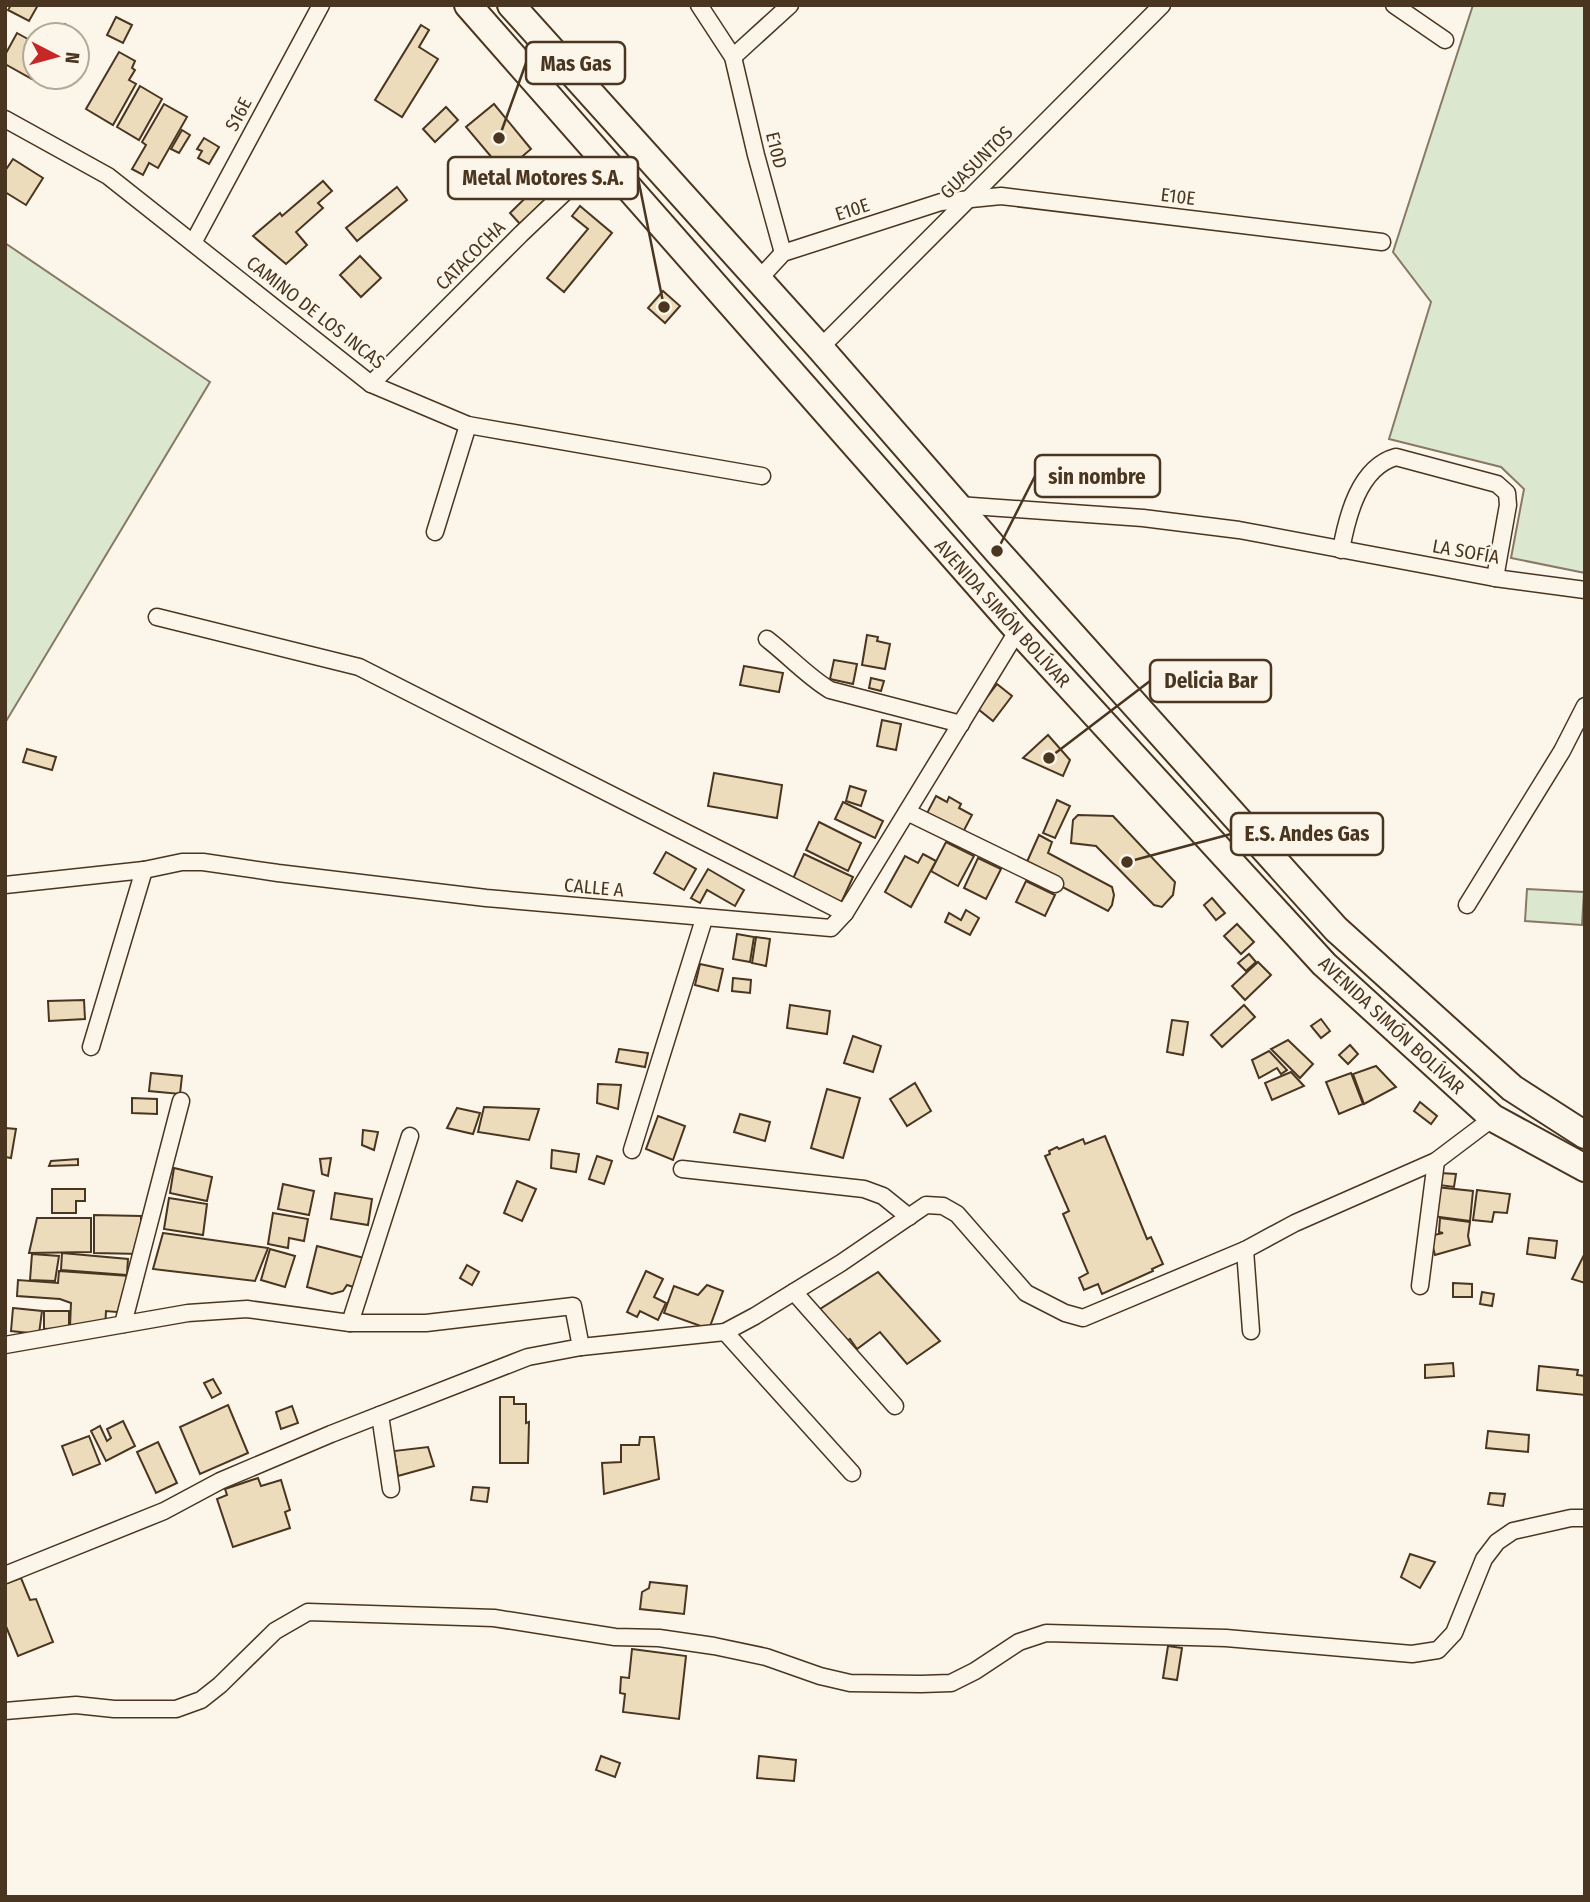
<svg xmlns="http://www.w3.org/2000/svg" width="1590" height="1902" font-family="'Fira Sans Condensed',sans-serif">
<style>
.green{fill:#dce7d0;stroke:#887966;stroke-width:2}
.building{fill:#ecdcbc;stroke:#4a3520;stroke-width:2}
.lines{fill:none;stroke-linecap:round;stroke-linejoin:round}
.minor-casing{stroke:#4a3520;stroke-width:19}
.trunk-casing{stroke:#4a3520;stroke-width:30}
.minor{stroke:#fbf6e9;stroke-width:16}
.trunk{stroke:#fbf6e9;stroke-width:26}
.labels{text-anchor:middle;stroke-width:5;stroke-linejoin:round;paint-order:stroke}
.street-label{font-size:19px;fill:#4a3520;stroke:#fbf6e9}
.leader{fill:none;stroke:#4a3520;stroke-width:2.5}
.callout-dot{fill:#4a3520;stroke:#fbf6e9;stroke-width:2.5}
.callout{fill:#fbf6e9;stroke:#4a3520;stroke-width:2.5}
.callout-label{font-size:21px;text-anchor:middle;font-weight:bold;fill:#4a3520}
</style>
<rect width="100%" height="100%" fill="#fbf6e9"/>
<g class="green">
<polygon points="1473,5 1585,5 1585,573 1511,558 1524,489 1501,467 1389,439 1431,302 1393,252"/>
<polygon points="5,243 210,382 5,723"/>
<polygon points="1527,889 1584,892 1582,925 1525,921"/>
</g>
<g class="building">
<polygon points="11,5 38,5 29,21 8,10"/>
<polygon points="116,17 132,25 123,43 107,35"/>
<polygon points="65,24 78,32 76,35 58,35"/>
<polygon points="421,25 429,30 419,47 438,59 402,117 375,100"/>
<polygon points="17,33 35,43 35,73 32,79 5,64 5,55"/>
<polygon points="119,52 135,61 132,68 135,70 129,80 136,84 113,125 86,109"/>
<polygon points="140,86 162,99 139,140 117,127"/>
<polygon points="164,104 187,117 158,168 149,163 143,175 132,169 146,145 142,142"/>
<polygon points="494,104 531,149 504,172 466,127"/>
<polygon points="446,107 458,120 435,142 423,129"/>
<polygon points="182,130 190,135 179,153 171,149"/>
<polygon points="204,138 219,147 209,164 198,158 202,151 197,149"/>
<polygon points="13,159 43,178 26,205 5,192 5,171"/>
<polygon points="559,165 569,176 520,224 510,213"/>
<polygon points="323,181 332,191 318,203 323,208 296,232 307,245 286,264 253,236 280,213 282,216"/>
<polygon points="397,187 407,200 357,241 346,228"/>
<polygon points="580,206 612,233 564,292 547,278 588,229 572,216"/>
<polygon points="360,256 381,278 361,297 340,275"/>
<polygon points="663,291 680,306 665,323 648,308"/>
<polygon points="867,635 878,637 877,641 890,644 885,669 862,665"/>
<polygon points="834,660 857,664 853,684 830,679"/>
<polygon points="744,666 783,673 779,692 740,685"/>
<polygon points="871,678 884,681 881,691 869,688"/>
<polygon points="997,684 1012,696 993,721 978,709"/>
<polygon points="882,720 901,724 896,750 877,746"/>
<polygon points="1048,735 1070,760 1063,776 1023,758"/>
<polygon points="27,749 56,757 52,770 23,762"/>
<polygon points="714,773 782,785 777,818 708,806"/>
<polygon points="850,786 866,791 861,806 846,801"/>
<polygon points="936,796 947,802 949,797 961,804 959,808 972,815 961,836 925,817"/>
<polygon points="1057,800 1070,806 1055,838 1043,833"/>
<polygon points="843,802 883,821 875,838 835,819"/>
<polygon points="1078,815 1113,816 1175,882 1173,895 1162,907 1154,905 1096,846 1071,843 1073,820"/>
<polygon points="819,822 861,843 848,871 806,850"/>
<polygon points="1039,835 1052,842 1048,853 1112,887 1114,895 1112,905 1108,911 1030,870 1026,864"/>
<polygon points="946,842 974,856 958,886 931,871"/>
<polygon points="666,852 696,869 684,890 654,873"/>
<polygon points="804,854 853,877 841,903 792,881"/>
<polygon points="923,854 936,861 911,907 885,892 905,856 918,863"/>
<polygon points="978,858 1001,869 986,899 964,888"/>
<polygon points="708,869 744,890 735,906 707,890 700,903 691,898"/>
<polygon points="1026,881 1055,895 1045,916 1016,902"/>
<polygon points="1212,898 1225,913 1216,920 1204,905"/>
<polygon points="966,910 979,918 970,935 945,922 949,913 961,920"/>
<polygon points="1237,924 1254,942 1241,954 1224,936"/>
<polygon points="737,934 754,937 750,962 733,959"/>
<polygon points="756,937 770,939 766,966 752,963"/>
<polygon points="1249,954 1256,962 1246,971 1238,963"/>
<polygon points="1258,962 1271,975 1245,1000 1232,986"/>
<polygon points="700,964 723,969 718,991 695,985"/>
<polygon points="733,978 751,980 750,993 732,991"/>
<polygon points="84,1000 85,1019 49,1021 48,1001"/>
<polygon points="790,1005 830,1011 827,1034 787,1028"/>
<polygon points="1244,1005 1255,1017 1222,1047 1211,1035"/>
<polygon points="1321,1019 1330,1031 1321,1038 1311,1026"/>
<polygon points="1172,1020 1188,1022 1183,1055 1167,1052"/>
<polygon points="853,1036 881,1046 873,1072 844,1063"/>
<polygon points="1288,1040 1313,1064 1300,1078 1271,1049"/>
<polygon points="1350,1045 1358,1054 1348,1064 1339,1055"/>
<polygon points="619,1049 648,1053 645,1067 616,1062"/>
<polygon points="1269,1051 1287,1070 1281,1074 1277,1068 1259,1078 1252,1060"/>
<polygon points="1376,1066 1396,1087 1364,1104 1353,1074"/>
<polygon points="1291,1072 1304,1086 1272,1100 1265,1083"/>
<polygon points="151,1073 182,1076 180,1094 149,1091"/>
<polygon points="1351,1073 1363,1104 1339,1114 1326,1082"/>
<polygon points="915,1083 931,1111 907,1126 890,1099"/>
<polygon points="598,1084 621,1085 618,1109 597,1103"/>
<polygon points="827,1089 860,1098 843,1158 811,1148"/>
<polygon points="132,1098 157,1099 157,1114 132,1113"/>
<polygon points="1420,1102 1437,1116 1431,1124 1414,1111"/>
<polygon points="484,1107 539,1109 529,1140 478,1132"/>
<polygon points="457,1108 480,1113 473,1134 447,1128"/>
<polygon points="740,1114 770,1122 765,1141 734,1132"/>
<polygon points="658,1116 685,1126 673,1160 646,1149"/>
<polygon points="5,1128 16,1129 11,1158 5,1157"/>
<polygon points="363,1130 378,1132 374,1150 362,1145"/>
<polygon points="1105,1136 1147,1239 1151,1237 1163,1264 1152,1269 1153,1271 1102,1294 1098,1284 1084,1290 1079,1278 1088,1273 1063,1214 1069,1211 1045,1156 1050,1154 1049,1151 1057,1147 1059,1149 1083,1139 1085,1144"/>
<polygon points="552,1150 579,1154 576,1172 551,1168"/>
<polygon points="597,1156 612,1161 604,1184 589,1179"/>
<polygon points="331,1158 328,1176 322,1174 320,1159"/>
<polygon points="78,1159 78,1165 49,1166 51,1161"/>
<polygon points="174,1168 212,1177 207,1201 170,1193"/>
<polygon points="1440,1173 1456,1174 1454,1187 1439,1185"/>
<polygon points="517,1181 536,1189 522,1221 504,1213"/>
<polygon points="283,1184 314,1191 309,1215 278,1209"/>
<polygon points="1436,1187 1473,1191 1470,1221 1432,1216"/>
<polygon points="52,1189 85,1189 85,1201 76,1201 76,1213 52,1213"/>
<polygon points="1477,1190 1510,1194 1507,1213 1494,1212 1492,1222 1473,1220"/>
<polygon points="335,1193 372,1199 368,1225 331,1219"/>
<polygon points="169,1198 207,1204 203,1235 164,1229"/>
<polygon points="273,1213 308,1219 304,1241 289,1238 288,1248 268,1244"/>
<polygon points="94,1215 141,1216 141,1254 94,1253"/>
<polygon points="37,1218 91,1218 91,1252 29,1253"/>
<polygon points="1440,1218 1470,1222 1468,1236 1470,1245 1435,1255 1430,1236 1443,1233 1439,1232"/>
<polygon points="163,1233 268,1248 255,1281 153,1269"/>
<polygon points="1529,1238 1557,1241 1555,1258 1527,1254"/>
<polygon points="317,1246 368,1259 360,1289 347,1285 343,1291 332,1294 307,1287"/>
<polygon points="270,1249 295,1256 285,1287 261,1280"/>
<polygon points="62,1253 128,1259 127,1275 61,1270"/>
<polygon points="1585,1253 1585,1283 1572,1279"/>
<polygon points="32,1254 59,1256 55,1281 30,1280"/>
<polygon points="467,1265 479,1272 472,1285 460,1278"/>
<polygon points="59,1271 130,1276 128,1313 106,1311 105,1329 70,1326 71,1303 60,1299 17,1296 18,1280 58,1283"/>
<polygon points="646,1271 663,1279 654,1297 666,1303 658,1320 640,1311 637,1317 627,1312"/>
<polygon points="878,1272 940,1341 907,1364 880,1332 857,1349 850,1339 844,1342 817,1311"/>
<polygon points="1453,1283 1472,1284 1472,1297 1453,1297"/>
<polygon points="707,1285 723,1291 709,1329 664,1313 674,1286 698,1295"/>
<polygon points="1482,1292 1494,1294 1492,1306 1480,1304"/>
<polygon points="13,1308 42,1311 39,1334 11,1331"/>
<polygon points="44,1311 69,1311 69,1328 44,1329"/>
<polygon points="1453,1363 1454,1376 1425,1378 1425,1365"/>
<polygon points="1539,1366 1578,1370 1577,1375 1585,1376 1585,1395 1537,1390"/>
<polygon points="213,1379 221,1393 212,1398 204,1383"/>
<polygon points="500,1397 514,1397 514,1404 526,1404 526,1423 529,1422 528,1463 500,1463"/>
<polygon points="228,1405 248,1453 200,1474 180,1427"/>
<polygon points="292,1406 298,1423 281,1429 276,1412"/>
<polygon points="123,1421 135,1446 106,1461 91,1431 100,1426 107,1441 111,1438 107,1429"/>
<polygon points="1488,1431 1529,1435 1528,1452 1486,1448"/>
<polygon points="89,1436 100,1464 73,1475 62,1446"/>
<polygon points="640,1437 654,1437 659,1479 604,1494 602,1463 621,1462 621,1445 639,1445"/>
<polygon points="158,1442 177,1483 156,1493 137,1452"/>
<polygon points="428,1447 434,1466 398,1476 394,1451"/>
<polygon points="258,1478 261,1486 281,1480 290,1510 285,1512 290,1528 233,1547 217,1499 227,1495 225,1489"/>
<polygon points="473,1487 489,1488 487,1502 471,1500"/>
<polygon points="1490,1493 1505,1494 1503,1506 1488,1504"/>
<polygon points="1410,1554 1435,1562 1420,1588 1401,1577"/>
<polygon points="21,1578 30,1600 36,1599 53,1642 18,1656 5,1624 5,1584"/>
<polygon points="650,1582 687,1586 684,1614 640,1609 642,1592 649,1588"/>
<polygon points="1168,1646 1182,1648 1177,1680 1163,1678"/>
<polygon points="632,1649 686,1656 679,1719 623,1712 625,1694 620,1693 621,1677 629,1678"/>
<polygon points="601,1756 620,1763 615,1777 596,1770"/>
<polygon points="759,1756 796,1760 794,1781 757,1778"/>
</g>
<g class="lines">
<defs>
<g id="minor">
<polyline points="699,5 733,57 756,155 783,253"/>
<polyline points="1394,5 1445,40"/>
<polyline points="733,57 790,5"/>
<polyline points="5,119 108,176 371,384 468,425 762,476"/>
<polyline points="193,243 321,5"/>
<polyline points="758,280 783,253 941,202 1001,196 1382,242"/>
<polyline points="820,348 1162,5"/>
<polyline points="371,384 521,234 601,158"/>
<polyline points="958,505 1143,518 1239,530 1495,578 1585,590"/>
<polyline points="435,532 468,425"/>
<path d="M1341,550c6,-33 18,-83 55,-93l101,27 10,9 1,12 -13,73"/>
<polyline points="157,617 359,667 845,913"/>
<path d="M767,639c21,16 41,38 63,51l131,34"/>
<polyline points="907,812 1055,884"/>
<polyline points="5,885 144,870 182,862 203,862 278,873 486,898 831,928 845,913 1018,630"/>
<polyline points="1467,905 1562,751 1585,706"/>
<polyline points="91,1047 144,870"/>
<polyline points="632,1150 704,919"/>
<polyline points="682,1169 864,1189 883,1196 909,1217"/>
<polyline points="1245,1250 1251,1331"/>
<polyline points="1420,1286 1436,1161"/>
<polyline points="794,1292 895,1406"/>
<polyline points="350,1323 410,1136"/>
<polyline points="123,1324 181,1101"/>
<polyline points="725,1332 852,1473"/>
<polyline points="5,1345 188,1313 247,1309 350,1323 426,1323 573,1306 581,1347"/>
<polyline points="380,1415 391,1489"/>
<polyline points="5,1575 164,1511 220,1481 331,1434 528,1357 581,1347 725,1332 755,1316 841,1263 926,1205 943,1206 957,1214 1026,1293 1065,1313 1083,1318 1245,1250 1295,1223 1436,1161 1493,1118"/>
<polyline points="5,1711 76,1705 114,1709 176,1709 201,1700 220,1685 275,1631 308,1612 494,1618 615,1637 659,1638 714,1646 766,1657 820,1676 850,1683 921,1684 951,1683 975,1671 1019,1642 1046,1633 1226,1638 1412,1654 1438,1650 1454,1633 1484,1559 1497,1542 1513,1531 1571,1518 1585,1518"/>
</g>
<g id="trunk">
<polyline points="468,5 1018,630 1324,964 1493,1118 1585,1168"/>
<polyline points="511,5 820,348 997,551 1336,929 1512,1088 1585,1135"/>
</g>
</defs>
<use href="#minor" class="minor-casing"/>
<use href="#trunk" class="trunk-casing"/>
<use href="#minor" class="minor"/>
<use href="#trunk" class="trunk"/>
</g>
<g class="labels">
<g class="street-label">
<text transform="translate(238 114) rotate(-62)" y="7">S16E</text>
<text transform="translate(777 150) rotate(76)" y="7">E10D</text>
<text transform="translate(976 162) rotate(-45)" y="7">GUASUNTOS</text>
<text transform="translate(1178 196) rotate(7)" y="7">E10E</text>
<text transform="translate(852 209) rotate(-18)" y="7">E10E</text>
<text transform="translate(470 255) rotate(-45)" y="7">CATACOCHA</text>
<text transform="translate(316 312) rotate(38)" y="7">CAMINO DE LOS INCAS</text>
<text transform="translate(1466 551) rotate(10)" y="7">LA SOFÍA</text>
<text transform="translate(1003 613) rotate(48)" y="7">AVENIDA SIMÓN BOLÍVAR</text>
<text transform="translate(594 887) rotate(5)" y="7">CALLE A</text>
<text transform="translate(1392 1025) rotate(43)" y="7">AVENIDA SIMÓN BOLÍVAR</text>
</g>
</g>
<path class="leader" d="M499 138L526 63M664 307L638 178M997 551L1035 476M1049 758L1150 681M1127 862L1231 834"/>
<g class="callout-dot">
<circle cx="499" cy="138" r="7"/>
<circle cx="664" cy="307" r="7"/>
<circle cx="997" cy="551" r="7"/>
<circle cx="1049" cy="758" r="7"/>
<circle cx="1127" cy="862" r="7"/>
</g>
<g class="callout">
<rect x="526" y="42" width="99" height="42" rx="7"/>
<rect x="448" y="157" width="190" height="42" rx="7"/>
<rect x="1035" y="455" width="125" height="42" rx="7"/>
<rect x="1150" y="660" width="121" height="42" rx="7"/>
<rect x="1231" y="813" width="152" height="42" rx="7"/>
</g>
<g class="callout-label">
<text x="576" y="71">Mas Gas</text>
<text x="543" y="185">Metal Motores S.A.</text>
<text x="1097" y="484">sin nombre</text>
<text x="1211" y="688">Delicia Bar</text>
<text x="1307" y="841">E.S. Andes Gas</text>
</g>
<rect width="1590" height="1902" fill="none" stroke="#4a3520" stroke-width="14"/>
<g transform="translate(56 56) rotate(96)"><circle r="33" fill="#fbf6e9" stroke="#b4a999" stroke-width="2"/>
<path d="M0-5L12 26L0 18L-12 26Z" fill="#c62828"/>
<text y="-10" font-size="19" font-weight="bold" text-anchor="middle" fill="#4a3520">N</text>
</g>
</svg>
